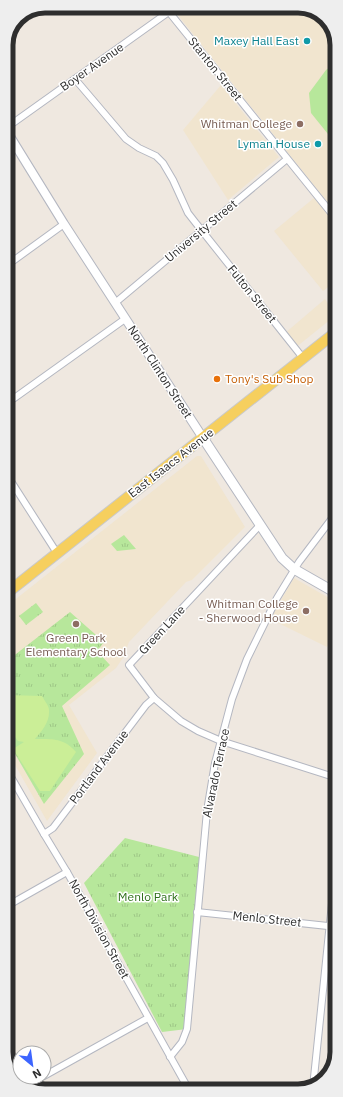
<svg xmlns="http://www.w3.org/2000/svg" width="343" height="1097" font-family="'IBM Plex Sans',sans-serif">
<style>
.education{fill:#f1e5cf}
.grass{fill:#b7e79b}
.park{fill:url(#park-tufts)}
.pitch{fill:#cbee97}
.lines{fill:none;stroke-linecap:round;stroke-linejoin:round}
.minor-casing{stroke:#b4b7c1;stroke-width:8}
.tertiary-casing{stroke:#b4b7c1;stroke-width:10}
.secondary-casing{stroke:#b4b7c1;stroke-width:11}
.primary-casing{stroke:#c9c9c9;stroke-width:12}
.minor{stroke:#fff;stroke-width:6}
.tertiary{stroke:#fff;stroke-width:8}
.secondary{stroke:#fff;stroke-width:9}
.primary{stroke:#f6cf5e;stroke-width:10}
.culture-dot{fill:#0f9aa8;stroke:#fff;stroke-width:1.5}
.education-dot{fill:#8d6e63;stroke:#fff;stroke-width:1.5}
.food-dot{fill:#e8710a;stroke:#fff;stroke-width:1.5}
.labels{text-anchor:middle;stroke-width:3;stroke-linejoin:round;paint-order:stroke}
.culture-label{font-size:12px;fill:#0d838f;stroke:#fff;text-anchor:end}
.street-label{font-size:12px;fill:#2e2e2e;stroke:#fff}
.education-label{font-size:12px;fill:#785e54;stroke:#fff;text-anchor:end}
.food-label{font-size:12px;fill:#c56008;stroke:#fff;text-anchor:start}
.park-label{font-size:12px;fill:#2d6f19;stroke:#fff}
.rim{fill:none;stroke:#2e2e2e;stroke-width:5}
</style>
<defs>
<pattern id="park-tufts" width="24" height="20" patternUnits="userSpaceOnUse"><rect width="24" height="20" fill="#b7e79b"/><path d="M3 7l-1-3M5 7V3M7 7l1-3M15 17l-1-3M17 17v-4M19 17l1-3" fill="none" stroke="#9ec686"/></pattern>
</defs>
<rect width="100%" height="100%" fill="#efe8e0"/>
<g class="education">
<polygon points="177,6 303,6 324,16 336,35 336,213 173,9"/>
<polygon points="221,85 279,157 228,200 183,130"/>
<polygon points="314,198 336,223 336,281 323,291 274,231"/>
<polygon points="325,299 336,315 295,348 284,334"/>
<polygon points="197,456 201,456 245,527 192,580 186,582 129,642 124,656 116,668 69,705 97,753 47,821 7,751 7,606"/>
<polygon points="294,578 336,602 336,630 327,647 270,619"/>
</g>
<polygon class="grass" points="336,63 336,144 311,113 309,93 326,70"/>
<g class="park">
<polygon points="124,535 136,549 117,551 111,544"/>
<polygon points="36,603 43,612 26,625 19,616"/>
<polygon points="70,612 104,642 97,651 110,665 62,706 84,754 44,804 7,740 7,679 11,676 7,670 7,661"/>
<polygon points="125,838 203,858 187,1029 162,1032 84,883"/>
</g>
<path class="pitch" d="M7,695l35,1c2,4 7,10 7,14 1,12 -7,21 -14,29 18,0 29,-1 41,13l-26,39h-10l-27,-42 11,-7 -6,-1 -11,-15z"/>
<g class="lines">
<defs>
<g id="minor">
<polyline points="169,12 336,219"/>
<polyline points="75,79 126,139 139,148 156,156 163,163 173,180 188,213 195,222 303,358"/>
<polyline points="6,128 177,6"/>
<polyline points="6,266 64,224"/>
<polyline points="115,303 287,159"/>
<polyline points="6,404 125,319"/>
<polyline points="7,475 57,553"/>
<polyline points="260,525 129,665 154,698 181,721 198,731 221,741 337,778"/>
<polyline points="7,770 44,834 67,872 189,1090"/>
<polyline points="44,834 53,828 146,705 154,698"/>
<polyline points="7,906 67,872"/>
<polyline points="197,912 337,927"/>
<polyline points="170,1057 182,1042 187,1029 207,811 215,763 232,699 247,659 277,598 299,562 336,513"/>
<polyline points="44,1076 148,1018"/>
<polyline points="27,1085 42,1077"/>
<polyline points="313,1087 337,855"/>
</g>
<polyline id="tertiary" points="6,130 64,224 203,438"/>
<polyline id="secondary" points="203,438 282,558 294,569 336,593"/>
<polyline id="primary" points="7,593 336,332"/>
</defs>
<use href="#minor" class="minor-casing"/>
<use href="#tertiary" class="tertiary-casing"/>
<use href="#secondary" class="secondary-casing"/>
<use href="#primary" class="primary-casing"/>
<use href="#minor" class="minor"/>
<use href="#tertiary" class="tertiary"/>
<use href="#secondary" class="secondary"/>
<use href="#primary" class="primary"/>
</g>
<g class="culture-dot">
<circle cx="307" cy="41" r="4"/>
<circle cx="318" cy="144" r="4"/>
</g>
<g class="education-dot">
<circle cx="300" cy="124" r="4"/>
<circle cx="306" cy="611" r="4"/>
<circle cx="76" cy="624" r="4"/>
</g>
<circle class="food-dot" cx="217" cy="379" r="4"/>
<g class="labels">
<g class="culture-label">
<text x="299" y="45">Maxey Hall East</text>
<text x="310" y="148">Lyman House</text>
</g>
<g class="street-label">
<text transform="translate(92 67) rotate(-35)" y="4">Boyer Avenue</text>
<text transform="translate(215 69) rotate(51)" y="4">Stanton Street</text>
<text transform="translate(201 231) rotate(-40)" y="4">University Street</text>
<text transform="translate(252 294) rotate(51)" y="4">Fulton Street</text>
<text transform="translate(160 372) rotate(57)" y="4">North Clinton Street</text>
<text transform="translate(171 463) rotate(-38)" y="4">East Isaacs Avenue</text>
<text transform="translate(162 630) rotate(-47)" y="4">Green Lane</text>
<text transform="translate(99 767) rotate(-53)" y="4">Portland Avenue</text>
<text transform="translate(216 773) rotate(-78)" y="4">Alvarado Terrace</text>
<text transform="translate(267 919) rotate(6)" y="4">Menlo Street</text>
<text transform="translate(99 929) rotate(61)" y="4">North Division Street</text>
</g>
<g class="education-label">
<text x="292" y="128">Whitman College</text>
<text x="298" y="608">Whitman College<tspan x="298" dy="14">- Sherwood House</tspan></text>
<text x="76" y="642" text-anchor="middle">Green Park<tspan x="76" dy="14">Elementary School</tspan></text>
</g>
<g class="food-label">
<text x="225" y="383">Tony's Sub Shop</text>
</g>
<g class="park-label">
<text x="148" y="901">Menlo Park</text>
</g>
</g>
<path d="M0 0H343V1097H0ZM45 13H298A32 32 0 0 1 330 45V1052A32 32 0 0 1 298 1084H45A32 32 0 0 1 13 1052V45A32 32 0 0 1 45 13Z" fill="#eee" fill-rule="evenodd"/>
<path class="rim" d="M45 13H298A32 32 0 0 1 330 45V1052A32 32 0 0 1 298 1084H45A32 32 0 0 1 13 1052V45A32 32 0 0 1 45 13Z"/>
<g transform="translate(32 1065) rotate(151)"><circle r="19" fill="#ffffff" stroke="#ababab"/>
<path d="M0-3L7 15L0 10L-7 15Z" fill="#3d65ff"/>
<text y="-6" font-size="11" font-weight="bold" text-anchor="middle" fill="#2e2e2e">N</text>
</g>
</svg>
